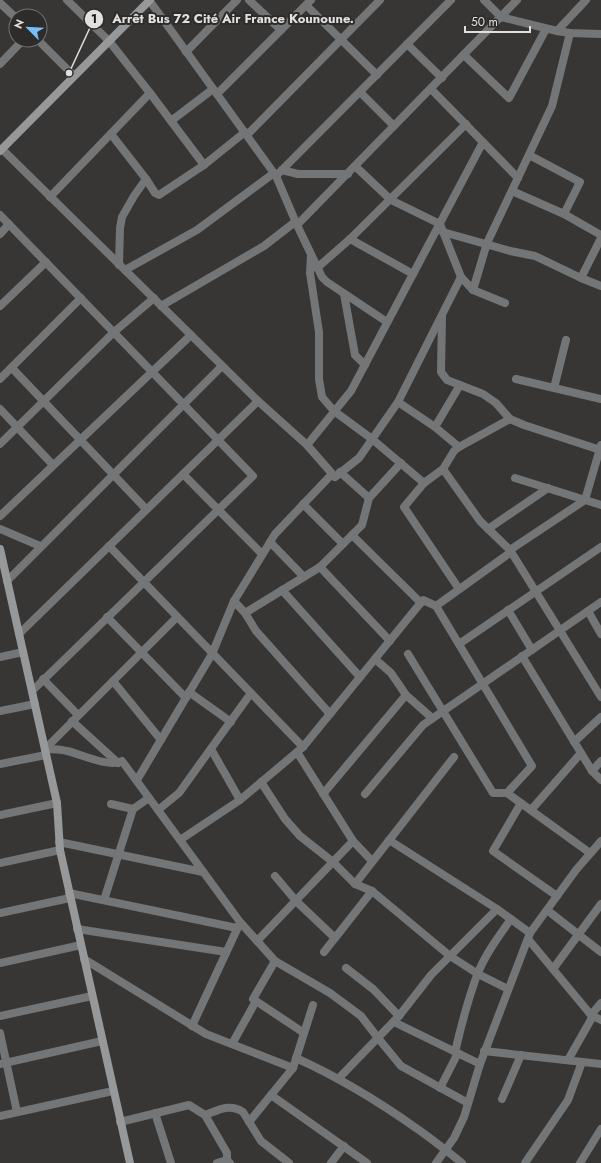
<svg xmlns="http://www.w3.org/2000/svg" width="601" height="1163" font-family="Jost,sans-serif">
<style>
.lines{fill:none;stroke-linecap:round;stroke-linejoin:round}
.street{stroke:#747576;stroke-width:8}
.secondary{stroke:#969899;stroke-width:8}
.leader{fill:none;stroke:#e2e0df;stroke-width:1.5}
.callout-dot{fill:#e2e0df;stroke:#2e2c2a;stroke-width:1.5}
.mark-label{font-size:12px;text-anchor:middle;font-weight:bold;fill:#111}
.callout-label{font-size:13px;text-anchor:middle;font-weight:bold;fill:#e2e0df;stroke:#2e2c2a;stroke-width:4;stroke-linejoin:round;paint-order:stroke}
</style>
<rect width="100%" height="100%" fill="#383634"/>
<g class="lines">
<g class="street">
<polyline points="67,0 109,41 150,93 204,165"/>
<polyline points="149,0 276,176 297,225 322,277 327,282 387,322"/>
<polyline points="249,0 281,30"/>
<polyline points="484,0 501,17 557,31 570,33 601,34"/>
<polyline points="0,3 16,18"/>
<polyline points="306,5 377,75"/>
<polyline points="557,31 586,0"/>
<polyline points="38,40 74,76"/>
<polyline points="407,44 442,78"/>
<polyline points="186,52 237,0"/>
<polyline points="464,55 509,98 546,29"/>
<polyline points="0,64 23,40"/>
<polyline points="431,89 518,178"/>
<polyline points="360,92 394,126"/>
<polyline points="217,94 311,0"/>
<polyline points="171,121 213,89"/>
<polyline points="111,134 146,179 155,193 159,195 204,165 245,132"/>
<polyline points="247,135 380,0"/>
<polyline points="2,149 258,401 307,445 335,477 359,458 398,402 461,277"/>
<polyline points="529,155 580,182 564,214"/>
<polyline points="355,166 391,200 440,224 461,277 473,290 505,303"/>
<polyline points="282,170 298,174 348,174"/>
<polyline points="276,176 451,0"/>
<polyline points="512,191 564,214 601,235"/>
<polyline points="50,197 150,93"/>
<polyline points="0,215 253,476 32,691"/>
<polyline points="297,225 517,0"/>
<polyline points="443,232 510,251 535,256 581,278 601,286"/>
<polyline points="0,234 9,224"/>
<polyline points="350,239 413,274"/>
<polyline points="311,255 310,273 319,332 319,379 322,397 334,411 372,439 424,483"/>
<polyline points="119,265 120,228 122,217 134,196 146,179"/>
<polyline points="317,268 350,239 466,124"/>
<polyline points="125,270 197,230 274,173"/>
<polyline points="581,278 601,238"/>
<polyline points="473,290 487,243 552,106 570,33"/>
<polyline points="344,294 355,355 365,365"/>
<polyline points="0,306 46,262"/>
<polyline points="161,306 264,246 295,222"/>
<polyline points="442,317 441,372 447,380 483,394 496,403 510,419 524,425 600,450"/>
<polyline points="12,368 146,509"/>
<polyline points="0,379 81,298"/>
<polyline points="516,379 601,399"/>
<polyline points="554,388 566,340"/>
<polyline points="398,402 435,427 459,447"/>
<polyline points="0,409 53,465"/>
<polyline points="435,427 460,385"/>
<polyline points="0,444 114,332 154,298"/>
<polyline points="307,445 351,391 483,142"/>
<polyline points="443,469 480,521 510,550 601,697"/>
<polyline points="340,472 369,498"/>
<polyline points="183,474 262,554"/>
<polyline points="515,478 601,505"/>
<polyline points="303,504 343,544"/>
<polyline points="0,516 191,335"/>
<polyline points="0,529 40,546"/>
<polyline points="488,529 548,488"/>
<polyline points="352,535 421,603"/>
<polyline points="270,542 304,577"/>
<polyline points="109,546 303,747"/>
<polyline points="510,550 585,500 601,445"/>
<polyline points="320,567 390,641"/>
<polyline points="7,581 222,366"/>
<polyline points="459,589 404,507 424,483 443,469 454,451 459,447 510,419"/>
<polyline points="282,590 360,677"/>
<polyline points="234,601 245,613 256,631 330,714"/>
<polyline points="436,606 511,552"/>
<polyline points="508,610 532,650"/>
<polyline points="588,611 601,634"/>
<polyline points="245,613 320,567 362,525 369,498 401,463"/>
<polyline points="107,617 186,698"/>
<polyline points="19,634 258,401"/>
<polyline points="459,644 601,547"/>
<polyline points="408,654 493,793 507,793 590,853"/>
<polyline points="522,656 592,771 601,780"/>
<polyline points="0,657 23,652"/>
<polyline points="375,659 391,673 406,695 432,718"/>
<polyline points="43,679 78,715"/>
<polyline points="113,681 161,740"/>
<polyline points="189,692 231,722"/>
<polyline points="0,711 35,704"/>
<polyline points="72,721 118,763"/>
<polyline points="574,742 601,717"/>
<path d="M45,749c7,0 15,0 22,2 14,3 42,17 55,10l118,161 35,39 55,32 31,23 17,22 23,28 67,37"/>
<polyline points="45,749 177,617"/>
<polyline points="211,749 240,800"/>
<polyline points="297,752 353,841 372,861"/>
<polyline points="0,764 46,755"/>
<polyline points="592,771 601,761"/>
<polyline points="137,780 212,654 234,601 275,534 332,474"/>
<polyline points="261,782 285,819 300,836 333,862 355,884 372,891 450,956 478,974 508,989"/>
<polyline points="323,794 406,695"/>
<polyline points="365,794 423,725 601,602"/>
<polyline points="521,803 493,851 557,896"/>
<polyline points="111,804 133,809"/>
<polyline points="158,810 179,793 251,693"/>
<polyline points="531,810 581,753"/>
<polyline points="0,815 57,803"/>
<polyline points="180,840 240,800 303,747 423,600 436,606 532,766 507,793"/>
<polyline points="389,840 497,909 530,933"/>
<polyline points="59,842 203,872"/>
<polyline points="0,863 60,850"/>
<polyline points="275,876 296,901 335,938"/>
<polyline points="355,884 454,757"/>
<polyline points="69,893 237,928"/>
<polyline points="104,900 133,809 149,798"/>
<polyline points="547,910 601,952"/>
<polyline points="0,913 70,898"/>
<polyline points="77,929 226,952"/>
<polyline points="528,939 591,1015 601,1020"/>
<polyline points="257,941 353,841"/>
<polyline points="324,952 372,891"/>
<polyline points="84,959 206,1034 293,1068"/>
<polyline points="275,961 253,999 304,1033"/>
<polyline points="0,963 81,945"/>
<polyline points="346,968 373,989 399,1016"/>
<polyline points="553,969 601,904"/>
<polyline points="591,1015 601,1003"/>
<polyline points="0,1016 92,996"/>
<polyline points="394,1022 480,1064"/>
<polyline points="192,1026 239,925"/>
<polyline points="0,1033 17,1112"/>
<polyline points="232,1044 256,1001"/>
<polyline points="484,1051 601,1064"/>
<path d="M455,1052c6,-26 13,-52 22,-77 8,-20 21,-38 34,-56"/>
<path d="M296,1058c42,19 82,43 120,70 16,11 31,23 46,35"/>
<polyline points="568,1060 593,1016"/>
<polyline points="0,1064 102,1041"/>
<polyline points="338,1079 399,1016 431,975 497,909"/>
<polyline points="440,1088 458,1053"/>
<polyline points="271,1095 367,1163"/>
<polyline points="502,1099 521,1055"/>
<polyline points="155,1113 171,1163"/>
<path d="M205,1115c14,-5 25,-12 38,-3l18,29 28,22"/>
<polyline points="0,1116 113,1091"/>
<polyline points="120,1122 189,1105 205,1115 227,1153 227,1160 230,1163"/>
<polyline points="249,1122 293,1068 313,1005"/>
<polyline points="217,1163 227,1160"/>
<polyline points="331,1163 344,1146"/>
<polyline points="436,1163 454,1138 464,1117 480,1064 530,933 576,870 601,841"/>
<polyline points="525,1163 568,1100 582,1062"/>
<polyline points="580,1163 601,1129"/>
</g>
<g class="secondary">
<polyline points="0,151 150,0"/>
<polyline points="0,549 57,803 60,850 130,1163"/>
</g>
</g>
<path class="leader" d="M69 73L94 19"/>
<g class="callout-dot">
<circle cx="69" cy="73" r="4"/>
<circle cx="94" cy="19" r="10"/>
</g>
<g class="mark-label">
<text x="94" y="23">1</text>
</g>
<g class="callout-label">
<text x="233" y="23">Arrêt Bus 72 Cité Air France Kounoune.</text>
</g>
<g transform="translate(28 28) rotate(294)"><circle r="19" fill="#2e2c2a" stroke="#767472"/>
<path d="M0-3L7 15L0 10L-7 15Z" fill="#78bff7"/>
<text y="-6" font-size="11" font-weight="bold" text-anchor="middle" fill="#e2e0df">N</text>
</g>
<path d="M465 26v6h65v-6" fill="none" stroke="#e2e0df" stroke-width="2"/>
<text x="471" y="26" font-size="12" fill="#e2e0df" stroke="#2e2c2a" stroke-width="3" paint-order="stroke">50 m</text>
</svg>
